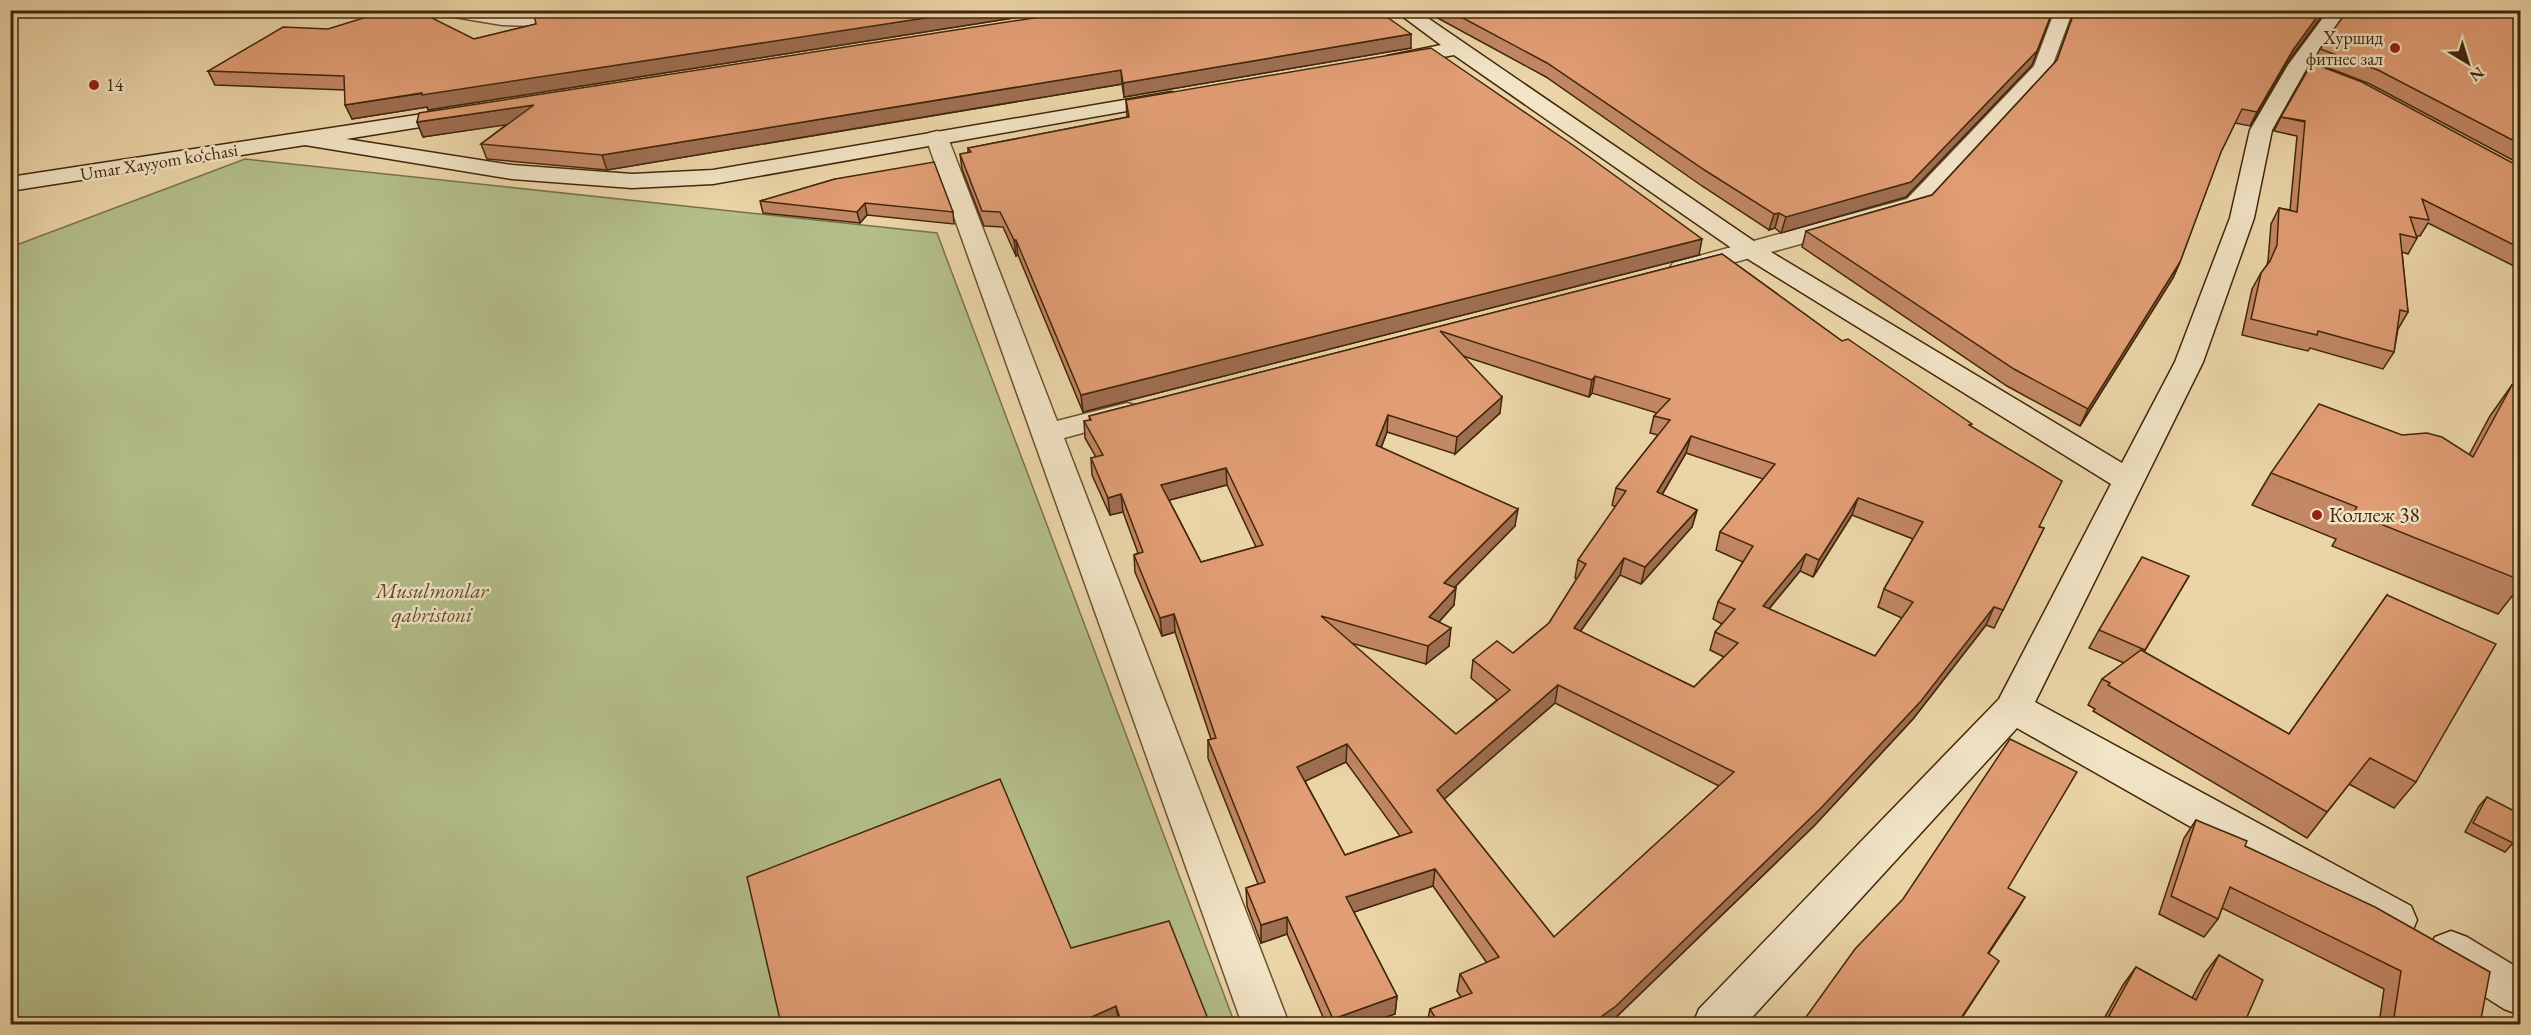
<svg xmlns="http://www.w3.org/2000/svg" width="2531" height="1035" font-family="'EB Garamond',serif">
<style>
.green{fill:#b3be8a;stroke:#7a724a;stroke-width:1.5}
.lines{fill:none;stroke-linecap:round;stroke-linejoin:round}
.street-casing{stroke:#6c5232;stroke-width:3}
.secondary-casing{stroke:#42260b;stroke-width:3}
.street{fill:#f2e4c6;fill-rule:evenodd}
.secondary{fill:#f2e4c6;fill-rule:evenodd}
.wall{fill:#c28764;stroke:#42260b;stroke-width:1.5;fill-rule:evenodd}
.shaded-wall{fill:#9e6e51;stroke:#42260b;stroke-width:1.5}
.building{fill:#e19d74;stroke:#42260b;stroke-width:1.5;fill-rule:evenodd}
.poi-dot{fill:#8f2418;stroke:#f2e4c6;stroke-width:2}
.labels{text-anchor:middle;stroke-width:5;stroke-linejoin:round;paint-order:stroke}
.far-poi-label{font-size:18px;fill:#42260b;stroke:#f2e4c6;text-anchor:end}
.far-street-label{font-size:18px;fill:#42260b;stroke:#f2e4c6}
.poi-label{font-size:21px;fill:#42260b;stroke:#f2e4c6;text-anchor:start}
.park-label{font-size:21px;font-style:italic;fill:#5e4c2b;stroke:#f2e4c6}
</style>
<rect width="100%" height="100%" fill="#ebd5a7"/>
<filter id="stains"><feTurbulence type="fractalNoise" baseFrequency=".00333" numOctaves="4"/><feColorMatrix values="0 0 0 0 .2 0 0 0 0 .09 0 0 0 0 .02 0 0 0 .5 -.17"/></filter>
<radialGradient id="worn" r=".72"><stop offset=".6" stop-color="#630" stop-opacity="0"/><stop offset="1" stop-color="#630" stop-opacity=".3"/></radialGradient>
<polygon class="green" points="245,159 937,233 1235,1024 11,1024 11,247"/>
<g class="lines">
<defs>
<g id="street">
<polygon points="439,10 541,14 568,10 619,10 610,16 541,26 502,25 448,16"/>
<polygon points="2055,10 2073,10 2050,72 1925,209 1682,277 1673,275 1669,269 1673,263 1907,199 2034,66"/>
<polygon points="937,131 945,133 948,138 1057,421 1127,403 1138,406 1142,412 1138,418 1064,438 1289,1024 1242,1024 926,138 929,133"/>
</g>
<g id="secondary">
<polygon points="1394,10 1416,10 1761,246 2122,463 2175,362 2230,218 2250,130 2288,65 2322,19 2334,10 2355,10 2336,27 2308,66 2272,130 2254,218 2203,362 2035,702 2411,906 2417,920 2411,934 2395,939 2379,934 2017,728 1746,1024 1693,1024 1699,1009 1999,699 2111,484 1743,256 1454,55 1394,66 1387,64 1384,60 1387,56 1441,45"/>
<polygon points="1171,92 1178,94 1182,98 1178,102 713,184 632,188 512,179 305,145 10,191 10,177 462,108 470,109 473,114 470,119 346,139 512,165 632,174 713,170"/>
<polygon points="2451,931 2467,937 2520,969 2520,1015 2504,1009 2435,965 2428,951 2435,937"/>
</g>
</defs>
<use href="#street" class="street-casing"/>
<use href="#secondary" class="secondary-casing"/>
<use href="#street" class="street"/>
<use href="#secondary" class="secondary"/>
</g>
<g class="wall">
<polygon points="566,10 1064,10 428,110 427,107 352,119 345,90 215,85 208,71 474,39 536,24"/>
<polygon points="1423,10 2053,10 2032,65 1906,197 1781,233 1775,228 1769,230 1702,186 1546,77"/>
<polygon points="2075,10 2330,10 2320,18 2286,64 2250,126 2235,123 2220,154 2180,262 2173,278 2080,426 2007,386 1802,247 1806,231 1932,195 2057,60"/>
<polygon points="1380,13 1411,48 1124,97 1122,84 607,170 487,159 481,144 507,124 423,137 417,122"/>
<polygon points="2520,13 2520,164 2370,84 2313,62 2320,49"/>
<polygon points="1126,100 1699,255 1083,412 1018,255 1016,256 1003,227 984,226 962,169 960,154 968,153 968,148 1127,117"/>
<polygon points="2281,117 2520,167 2520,269 2428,223 2420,236 2416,236 2417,238 2408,254 2402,252 2408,312 2398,329 2394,352 2383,369 2310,348 2308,351 2242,335 2252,289 2261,273 2267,265 2268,261 2271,224 2279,208 2290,210 2297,136 2274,131"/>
<polygon points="835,179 953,212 954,224 867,215 860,223 763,213 760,201"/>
<path d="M1722,254l120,87 129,86 69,100 4,1 -50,100 -8,-3 -73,94 -99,107 -205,198h-182l3,-15 31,-12 -4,-6 3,-17 27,-11 -54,-77 -79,26 43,84 -2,18 -30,10h-39l-39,-90 -26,9 -14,-37 -1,-18 12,-4 -50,-126v-18l3,-1 -36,-107 -13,4 -27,-64 -1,-17 4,-2 -15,-41 -13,3 -18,-40 -1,-17 5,-1 -11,-19 -1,-17 6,-1 -1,-4zM1463,356l126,41 3,-4 65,20 -3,3 -4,17 8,2 -42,53 -4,17 4,2 -38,53 -3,18 2,1 -28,44 -36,30 -40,7 -2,18 26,22 -41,34 -105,-91 75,21 23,-18 -10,-24 15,-17 1,-18 60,-61 -134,-78 6,-16 68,22 45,-41zM1686,453l77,26 -43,53 -4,18 27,12 -25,40 -5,17 9,5 -7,8 -5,18 14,7 -30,30 -114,-55 40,-57 21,9 51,-57 5,-17 -35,-15zM1227,485l29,62 -55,15 -32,-62zM1852,515l61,24 -29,50 -6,18 24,11 -27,38 -106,-47 31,-38 13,6zM1555,703l164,83 -165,151 -110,-138zM1346,762l54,74 -55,19 -40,-74z"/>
<polygon points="2512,385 2520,388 2520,586 2498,614 2332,546 2336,539 2252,505 2271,473 2402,435 2469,455 2490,416"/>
<polygon points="2189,576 2144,652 2289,734 2387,595 2416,782 2394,808 2349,784 2307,838 2093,711 2095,709 2088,705 2102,679 2124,663 2089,648 2099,630"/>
<polygon points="2487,797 2513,843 2505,852 2465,832 2479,806"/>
<polygon points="2196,820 2245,846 2480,1024 2379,1024 2384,989 2222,908 2218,919 2204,937 2159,914 2184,838"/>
<polygon points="1071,948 1210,1024 781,1024"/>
<polygon points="2219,955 2244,1024 2101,1024 2123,985 2136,967 2192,998 2205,973"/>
</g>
<g class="shaded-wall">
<polygon points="977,10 1064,10 428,110 427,107 352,119 345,105"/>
<polygon points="2053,10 2032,65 1906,197 1781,233 1786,217"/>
<polygon points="2322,10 2330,10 2320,18 2286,64 2250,126 2257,112 2293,50"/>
<polygon points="1411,34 1411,48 1124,97 1123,83"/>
<polygon points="1121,70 1122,84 607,170 602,155"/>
<polygon points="534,105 539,120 423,137 417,122"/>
<polygon points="865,203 867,215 860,223 857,212"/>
<polygon points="1779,213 1775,228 1769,230 1774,214"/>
<polygon points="1702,239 1699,255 1083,412 1081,395"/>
<polygon points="1014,240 1016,240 1018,255 1016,256"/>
<polygon points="2180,262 2173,278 2080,426 2088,409"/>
<polygon points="1595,376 1592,393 1589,397 1592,380"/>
<polygon points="1502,397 1500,413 1455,454 1457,437"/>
<polygon points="1388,415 1387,432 1375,463 1376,445"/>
<polygon points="1691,436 1686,453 1653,510 1657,492"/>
<polygon points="1226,468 1227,485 1162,502 1161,485"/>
<polygon points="1121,494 1123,512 1110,515 1108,498"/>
<polygon points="1858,498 1852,515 1813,577 1819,560"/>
<polygon points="1518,509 1515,526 1442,600 1444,583"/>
<polygon points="1697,510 1692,527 1641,584 1645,567"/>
<polygon points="1806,554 1800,571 1757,623 1763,606"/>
<polygon points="1624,558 1620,575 1570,646 1574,628"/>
<polygon points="1456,588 1454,605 1427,635 1429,617"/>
<polygon points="1994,607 1986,625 1913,719 1814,826 1609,1024 1591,1024"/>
<polygon points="1174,614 1175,632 1162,636 1160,618"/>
<polygon points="1451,628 1449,646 1426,664 1428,646"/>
<polygon points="1558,685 1555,703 1434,808 1437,790"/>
<polygon points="1347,744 1346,762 1297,785 1297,767"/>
<polygon points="1435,869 1433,886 1345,915 1346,897"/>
<polygon points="2025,897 2014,915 1977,971 1988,953"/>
<polygon points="1287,917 1287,934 1261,943 1261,925"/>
<polygon points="1999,961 1958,1024 1957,1024"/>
<polygon points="1397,996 1395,1014 1365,1024 1332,1024 1333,1019"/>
<polygon points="1116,1006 1119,1024 1076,1024"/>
</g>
<g class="building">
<polygon points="389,10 416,10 474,39 536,24 534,15 566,10 977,10 422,95 422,93 345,105 344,76 208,71 283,27 328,29"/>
<polygon points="1085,10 1377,10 1411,34 1123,83 1121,70 602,155 481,144 534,105 417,122 419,113"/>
<polygon points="1448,10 2053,10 2037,51 1911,182 1786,217 1779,213 1774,214 1706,171 1547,63"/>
<polygon points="2075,10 2322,10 2293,50 2257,112 2242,109 2221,152 2180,262 2088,409 2014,369 1806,231 1932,195 2057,60"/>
<polygon points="2349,10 2513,10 2520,13 2520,144 2378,70 2320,49 2344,15"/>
<polygon points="1431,48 1577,148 1702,239 1081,395 1016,240 1014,240 1000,212 982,211 960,154 971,152 968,148 1129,117 1126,100"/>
<polygon points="2312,63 2362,82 2520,167 2520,248 2422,199 2429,220 2410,217 2417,238 2400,234 2408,312 2400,310 2394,352 2318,331 2317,335 2251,319 2261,273 2270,261 2277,245 2279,208 2297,212 2305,121 2281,117"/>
<polygon points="934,162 953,212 865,203 857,212 760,201 835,179"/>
<path d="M1722,254l120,87 6,-2 124,85 -3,1 93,56 -23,46 5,1 -41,82 -9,-3 -73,94 -100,107 -205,198 -25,18h-152l-9,-15 42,-16 -12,-19 39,-17 -64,-88 -89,28 51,99 -64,23 -46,-102 -26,8 -15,-37 19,-6 -57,-142 8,-2 -42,-124 -14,4 -26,-63 9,-3 -22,-58 -13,4 -17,-40 12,-3 -19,-34 7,-1 -2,-4zM1440,331l152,49 3,-4 75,23 -16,17 16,4 -54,68 10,3 -48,69 8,4 -37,59 -36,30 -16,-12 -24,19 37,30 -54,44 -135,-118 107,30 23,-18 -22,-11 27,-29 -12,-5 74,-74 -142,-64 12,-30 69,22 45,-40zM1691,436l84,28 -55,68 33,14 -35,56 17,7 -20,23 23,11 -44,44 -120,-59 50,-70 21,9 52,-57 -40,-18zM1226,468l37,77 -62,17 -40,-77zM1858,498l65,24 -39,67 29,13 -38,54 -112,-50 43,-52 13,6zM1558,685l176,87 -180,165 -117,-147zM1347,744l65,88 -67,23 -48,-88z"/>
<polygon points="2512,385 2520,388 2520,580 2353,513 2357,507 2271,473 2319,404 2402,435 2427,433 2442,437 2473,457"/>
<polygon points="2142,557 2189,576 2145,650 2099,630"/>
<polygon points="2387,595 2496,644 2416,782 2370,758 2327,812 2108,685 2110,683 2102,679 2141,650 2289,734"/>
<polygon points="2010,739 2077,772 2008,888 2025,897 1988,953 1999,961 1957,1024 1801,1024 1855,949 1903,899"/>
<polygon points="1000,779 1071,948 1169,921 1210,1024 1122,1024 1116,1006 1076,1024 781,1024 747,877"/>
<polygon points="2487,797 2520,814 2520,833 2513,843 2473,823"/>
<polygon points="2196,820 2247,841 2245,846 2375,907 2490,972 2480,1024 2393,1024 2401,971 2230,887 2218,919 2171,896"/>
<polygon points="2219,955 2263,980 2244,1024 2125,1024 2109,1016 2136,967 2196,1000"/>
</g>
<g class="poi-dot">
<circle cx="2395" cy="48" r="6"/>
<circle cx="94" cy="85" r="6"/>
<circle cx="2317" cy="515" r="6"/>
</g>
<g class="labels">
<g class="far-poi-label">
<text x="2383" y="44">Хуршид<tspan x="2383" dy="21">фитнес зал</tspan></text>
<text x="106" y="91" text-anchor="start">14</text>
</g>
<g class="far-street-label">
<text transform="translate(159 162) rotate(-9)" y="6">Umar Xayyom ko‘chasi</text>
</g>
<g class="poi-label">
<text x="2329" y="522">Коллеж 38</text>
</g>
<g class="park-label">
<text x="432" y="598">Musulmonlar<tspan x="432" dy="24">qabristoni</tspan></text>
</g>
</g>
<rect width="2531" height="1035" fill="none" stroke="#ebd5a7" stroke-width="36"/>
<rect x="12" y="12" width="2507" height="1011" fill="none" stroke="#42260b" stroke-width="3"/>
<rect x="18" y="18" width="2495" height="999" fill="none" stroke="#42260b" stroke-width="1.5"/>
<g transform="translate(2468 63) rotate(142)" stroke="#f2e4c6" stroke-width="4.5" paint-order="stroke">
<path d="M0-4.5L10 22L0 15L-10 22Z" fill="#42260b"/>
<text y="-9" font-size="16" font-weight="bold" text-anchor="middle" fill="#42260b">N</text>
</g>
<rect width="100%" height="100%" filter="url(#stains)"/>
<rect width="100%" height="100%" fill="url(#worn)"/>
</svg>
